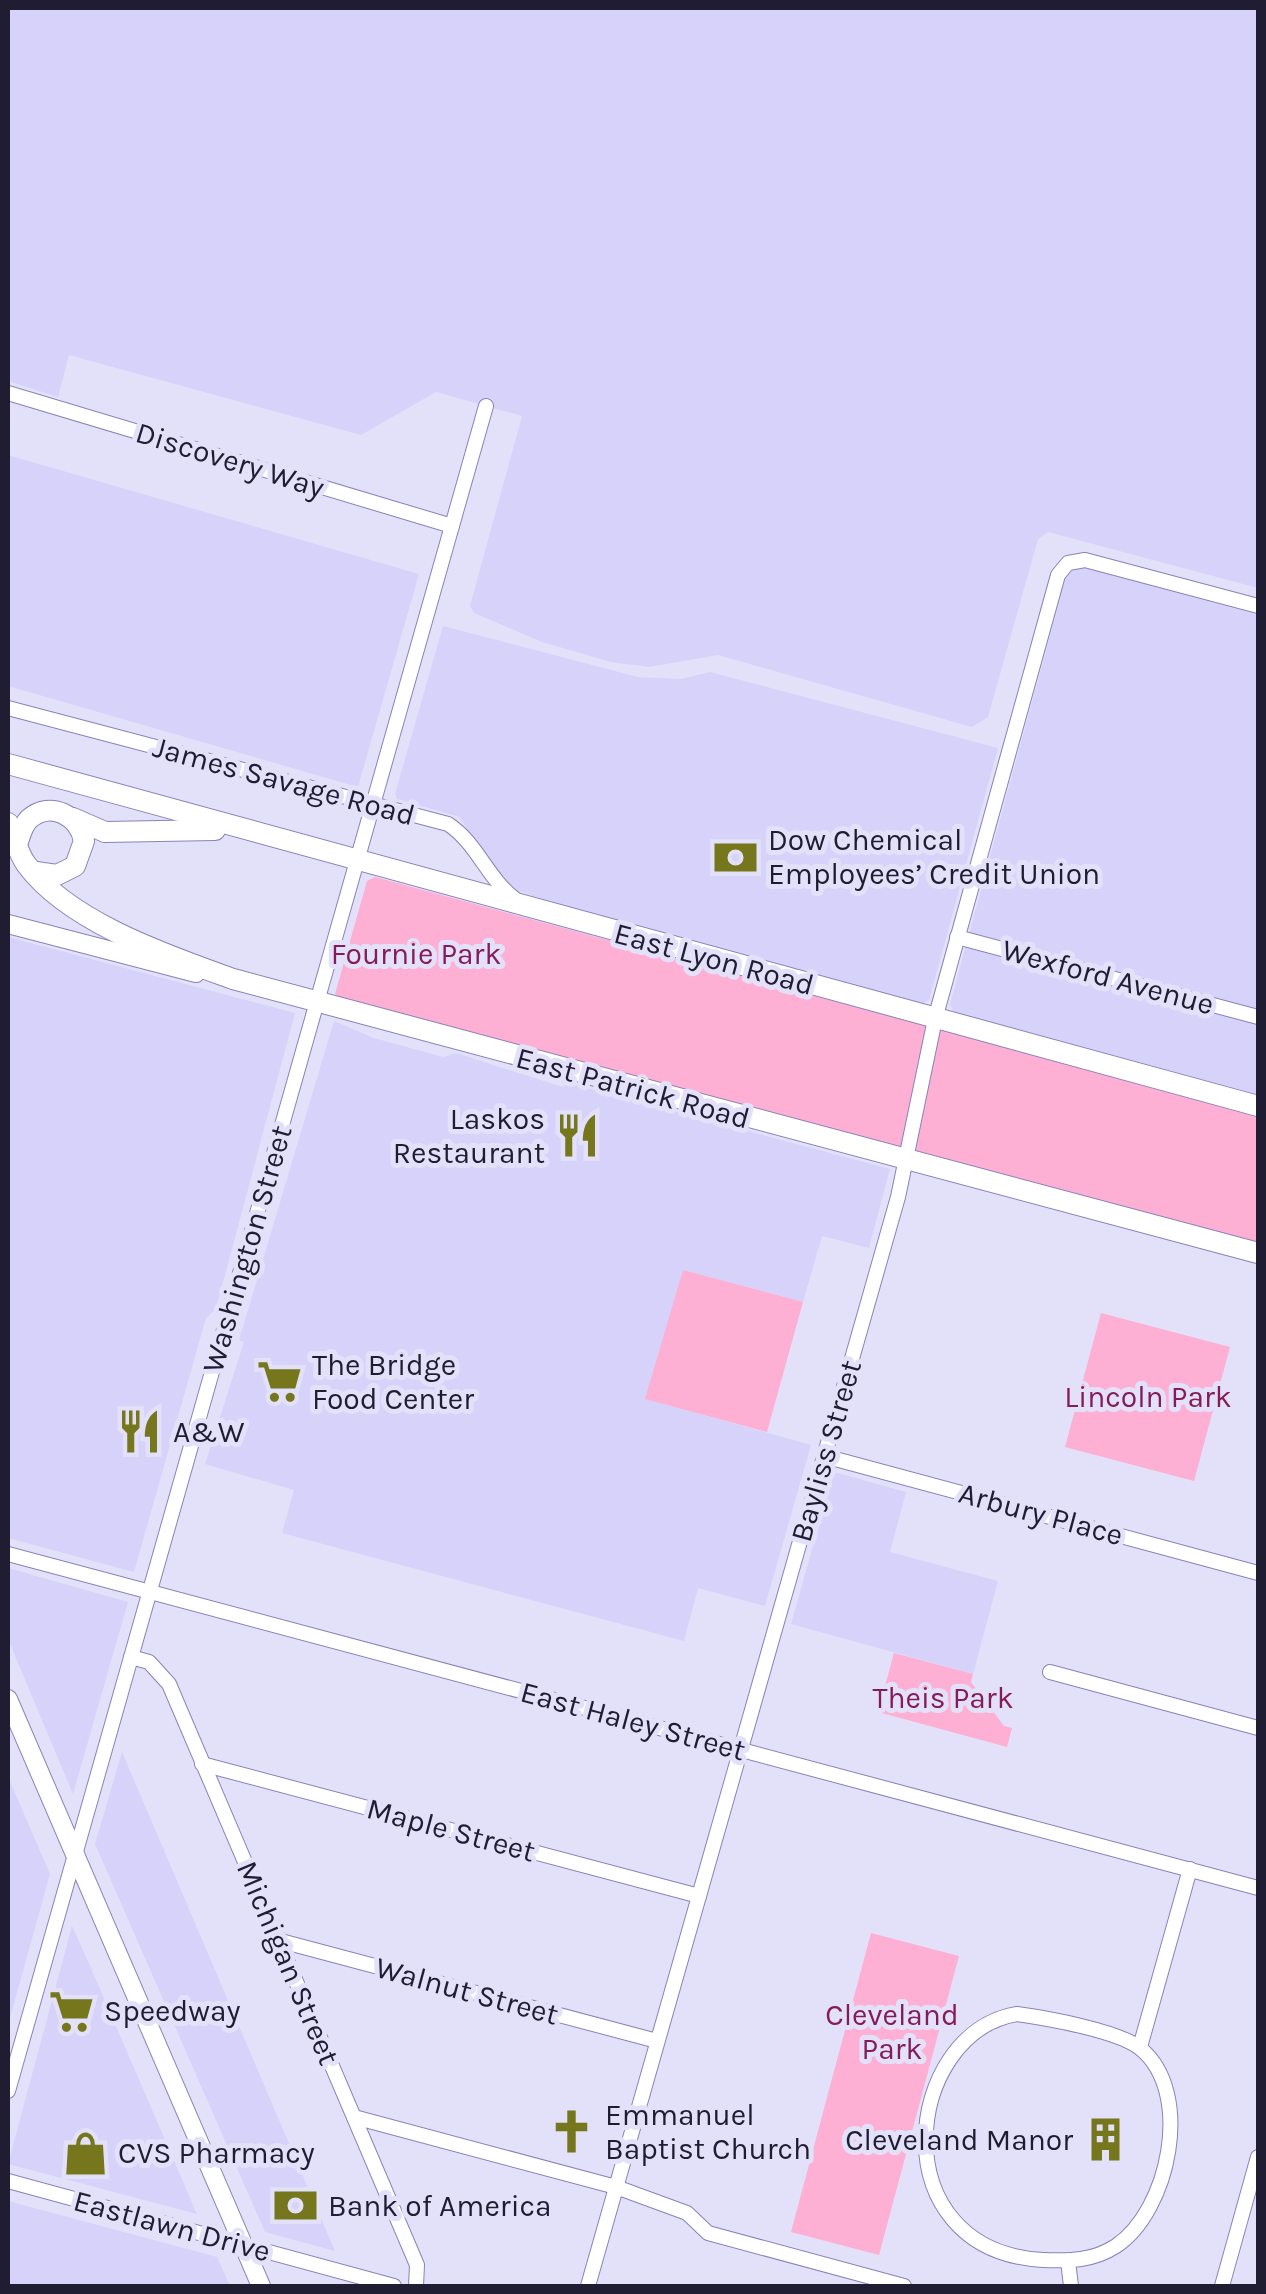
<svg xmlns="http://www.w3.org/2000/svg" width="1266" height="2294" font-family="Karla,sans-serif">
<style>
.built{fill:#d6d2fa}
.green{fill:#fdafd4}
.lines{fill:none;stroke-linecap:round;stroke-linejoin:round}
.minor-casing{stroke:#8982ba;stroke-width:16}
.major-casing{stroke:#8982ba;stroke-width:20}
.highway-casing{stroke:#8982ba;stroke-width:22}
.minor{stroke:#fff;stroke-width:14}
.major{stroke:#fff;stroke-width:18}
.highway{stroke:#fff;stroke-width:20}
.labels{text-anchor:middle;stroke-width:10;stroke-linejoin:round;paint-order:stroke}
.street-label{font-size:30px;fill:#201d33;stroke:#e3e1f9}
.poi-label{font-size:30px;fill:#201d33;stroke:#e3e1f9;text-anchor:start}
.park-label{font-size:30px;fill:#861b5a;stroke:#e3e1f9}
</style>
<rect width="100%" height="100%" fill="#e3e1f9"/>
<g class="built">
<polygon points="8,8 1258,8 1258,588 1048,532 1038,539 988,717 972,727 718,655 649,667 611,662 542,642 474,613 470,606 522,416 436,392 361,435 69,355 58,397 8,381"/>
<polygon points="8,455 419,574 358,787 8,686"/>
<polygon points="1080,566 1258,615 1258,1096 954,1013 950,1004 1067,573"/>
<polygon points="443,626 638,677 681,679 710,672 998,748 929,1000 920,1005 605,920 513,889 492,874 460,817 397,799 395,794"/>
<polygon points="8,937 295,1013 216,1309 206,1318 134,1572 8,1538"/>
<polygon points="334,1021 374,1038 443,1057 456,1053 563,1087 565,1082 890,1169 869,1248 822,1236 803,1302 683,1270 646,1399 811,1445 765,1606 698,1588 684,1641 282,1533 294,1490 205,1464 244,1342 239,1340"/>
<polygon points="834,1472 906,1492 890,1552 998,1581 973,1674 791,1624"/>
<polygon points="8,1568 128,1602 73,1794 8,1639"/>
<polygon points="122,1752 335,2251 265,2232 95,1844"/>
<polygon points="8,1777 50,1874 8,2025"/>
<polygon points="72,1926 90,1966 197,2214 8,2164"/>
<polygon points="8,2201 217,2257 230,2286 8,2286"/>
</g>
<g class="green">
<polygon points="375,877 1258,1116 1258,1243 339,999 335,994 367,881"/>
<polygon points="683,1270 803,1302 767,1432 645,1399"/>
<polygon points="1101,1313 1230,1347 1194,1481 1065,1447"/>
<polygon points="894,1653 973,1674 971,1682 1004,1726 1012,1728 1007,1747 878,1712"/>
<polygon points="871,1933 959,1956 879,2255 791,2232"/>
</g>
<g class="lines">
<defs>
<g id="minor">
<polyline points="8,393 452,526"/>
<path d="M8,708l440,116c29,19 39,54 67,75"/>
<polyline points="957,937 1258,1017"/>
<polyline points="824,1456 1258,1573"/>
<polyline points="8,1554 1258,1888"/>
<polyline points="131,1657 149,1662 169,1684 417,2265 416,2286"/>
<polyline points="1050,1672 1258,1728"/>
<polyline points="202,1764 699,1896"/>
<polyline points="277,1940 657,2041"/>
<path d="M1017,2014c29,4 103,17 124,35 53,44 28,162 -25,197 -23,15 -46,15 -73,14 -164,-9 -140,-227 -26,-246z"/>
<polyline points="1140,2047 1190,1869"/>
<polyline points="8,2091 486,406"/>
<polyline points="354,2117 616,2187 687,2213 708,2233 904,2286"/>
<polyline points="8,2181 394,2286"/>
<polyline points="1068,2261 1071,2286"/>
<polyline points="588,2286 898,1197 935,1019 1058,575 1068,563 1085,560 1258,606"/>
<polyline points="1222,2286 1258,2157"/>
</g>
<g id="major">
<polyline points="8,924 196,973"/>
<polyline points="8,1699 261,2286"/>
</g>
<g id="highway">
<polyline points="8,764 1258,1106"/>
<polyline points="73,818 105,832 215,830"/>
<path d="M8,823c6,13 10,30 18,41 42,58 143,92 207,115l1025,274"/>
<path d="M16,847c4,-9 5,-20 13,-28 22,-19 50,-3 55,22l-9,25 -18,9 -21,-3"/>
</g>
</defs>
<use href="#minor" class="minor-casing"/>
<use href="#major" class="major-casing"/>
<use href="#highway" class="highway-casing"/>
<use href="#minor" class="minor"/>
<use href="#major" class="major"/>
<use href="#highway" class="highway"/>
</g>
<defs>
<symbol id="bank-bare" viewBox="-9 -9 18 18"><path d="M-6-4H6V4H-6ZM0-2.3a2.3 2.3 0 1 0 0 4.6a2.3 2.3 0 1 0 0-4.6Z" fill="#76761d" stroke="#e3e1f9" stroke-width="2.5" paint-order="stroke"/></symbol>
<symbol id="restaurant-bare" viewBox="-9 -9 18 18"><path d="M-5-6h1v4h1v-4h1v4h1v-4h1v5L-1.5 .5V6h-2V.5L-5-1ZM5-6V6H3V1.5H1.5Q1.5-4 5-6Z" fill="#76761d" stroke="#e3e1f9" stroke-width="2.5" paint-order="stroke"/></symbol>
<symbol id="supermarket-bare" viewBox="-9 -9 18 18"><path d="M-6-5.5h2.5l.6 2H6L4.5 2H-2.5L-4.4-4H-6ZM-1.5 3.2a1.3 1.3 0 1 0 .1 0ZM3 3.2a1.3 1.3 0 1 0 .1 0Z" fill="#76761d" stroke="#e3e1f9" stroke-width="2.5" paint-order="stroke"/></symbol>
<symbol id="church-bare" viewBox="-9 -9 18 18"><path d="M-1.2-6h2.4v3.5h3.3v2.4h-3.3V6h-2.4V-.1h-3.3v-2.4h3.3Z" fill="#76761d" stroke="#e3e1f9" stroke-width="2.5" paint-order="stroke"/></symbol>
<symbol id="building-bare" viewBox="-9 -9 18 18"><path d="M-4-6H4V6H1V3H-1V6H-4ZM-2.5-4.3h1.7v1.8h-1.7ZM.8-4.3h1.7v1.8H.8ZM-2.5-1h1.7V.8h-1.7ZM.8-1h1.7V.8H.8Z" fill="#76761d" stroke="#e3e1f9" stroke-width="2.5" paint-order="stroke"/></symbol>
<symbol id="shop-bare" viewBox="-9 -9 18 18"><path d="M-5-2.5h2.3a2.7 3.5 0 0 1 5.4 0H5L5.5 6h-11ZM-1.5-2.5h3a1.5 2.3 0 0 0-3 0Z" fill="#76761d" stroke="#e3e1f9" stroke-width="2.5" paint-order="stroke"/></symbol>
</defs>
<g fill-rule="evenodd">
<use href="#bank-bare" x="704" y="826" width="63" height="63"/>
<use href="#restaurant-bare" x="546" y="1104" width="63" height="63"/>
<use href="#supermarket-bare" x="248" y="1350" width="63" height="63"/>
<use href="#restaurant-bare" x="108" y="1400" width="63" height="63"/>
<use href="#supermarket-bare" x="40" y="1980" width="63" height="63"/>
<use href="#church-bare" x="540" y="2100" width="63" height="63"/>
<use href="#building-bare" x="1074" y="2108" width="63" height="63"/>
<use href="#shop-bare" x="54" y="2122" width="63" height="63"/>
<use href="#bank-bare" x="264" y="2174" width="63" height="63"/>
</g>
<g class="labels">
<g class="street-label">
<text transform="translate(230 460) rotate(17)" y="10">Discovery Way</text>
<text transform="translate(284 781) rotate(15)" y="10">James Savage Road</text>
<text transform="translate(714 959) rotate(15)" y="10">East Lyon Road</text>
<text transform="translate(1108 977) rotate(15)" y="10">Wexford Avenue</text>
<text transform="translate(633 1088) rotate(15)" y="10">East Patrick Road</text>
<text transform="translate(247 1249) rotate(-74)" y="10">Washington Street</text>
<text transform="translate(826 1451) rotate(-74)" y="10">Bayliss Street</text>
<text transform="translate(1041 1514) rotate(15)" y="10">Arbury Place</text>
<text transform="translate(633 1721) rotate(15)" y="10">East Haley Street</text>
<text transform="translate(451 1830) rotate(15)" y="10">Maple Street</text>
<text transform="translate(288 1963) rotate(67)" y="10">Michigan Street</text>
<text transform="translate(467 1991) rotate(15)" y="10">Walnut Street</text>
<text transform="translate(172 2226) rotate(15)" y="10">Eastlawn Drive</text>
</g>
<g class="poi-label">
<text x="768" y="850">Dow Chemical<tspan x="768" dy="34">Employees’ Credit Union</tspan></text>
<text x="545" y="1129" text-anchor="end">Laskos<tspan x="545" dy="34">Restaurant</tspan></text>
<text x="312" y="1375">The Bridge<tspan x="312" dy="34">Food Center</tspan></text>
<text x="173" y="1442">A&amp;W</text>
<text x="104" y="2021">Speedway</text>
<text x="605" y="2125">Emmanuel<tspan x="605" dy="34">Baptist Church</tspan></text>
<text x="1073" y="2150" text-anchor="end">Cleveland Manor</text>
<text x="118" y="2163">CVS Pharmacy</text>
<text x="328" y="2216">Bank of America</text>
</g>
<g class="park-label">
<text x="416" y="964">Fournie Park</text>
<text x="1148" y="1407">Lincoln Park</text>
<text x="943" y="1708">Theis Park</text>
<text x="892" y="2025">Cleveland<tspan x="892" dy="34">Park</tspan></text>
</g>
</g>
<rect width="1266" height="2294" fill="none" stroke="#201d33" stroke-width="20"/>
</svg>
